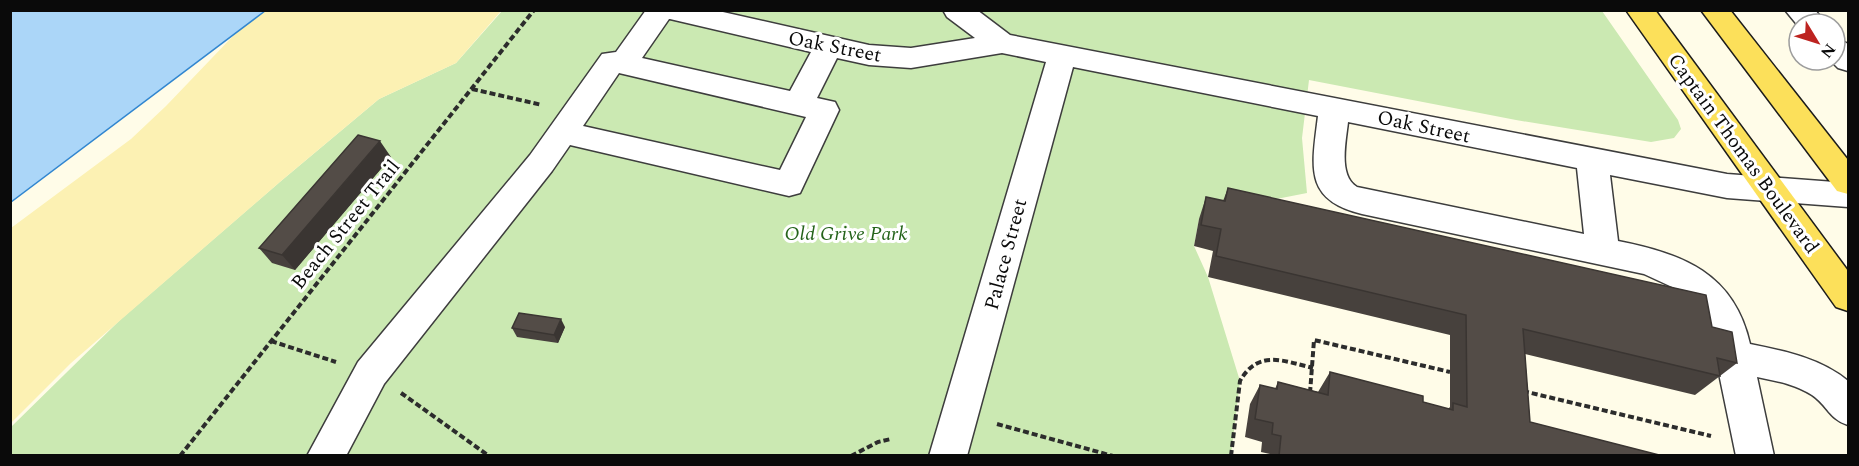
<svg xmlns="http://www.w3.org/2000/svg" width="1859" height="466" font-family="Spectral,serif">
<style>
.green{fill:#cbe9b2}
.sand{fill:#fcf1b3}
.water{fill:#abd6f8;stroke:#3186d0;stroke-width:1.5}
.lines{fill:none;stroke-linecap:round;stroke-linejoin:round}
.minor-casing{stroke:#3d3d3d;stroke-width:3}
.major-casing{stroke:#1b1b1b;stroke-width:3}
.path{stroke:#2c2c2c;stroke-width:4;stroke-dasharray:6 3;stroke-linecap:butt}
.minor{fill:#fff;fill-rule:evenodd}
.major{fill:#fce05a;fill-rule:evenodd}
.wall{fill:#47413d}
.shaded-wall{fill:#3a3532}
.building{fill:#534c47;stroke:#3a3532;stroke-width:1.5}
.labels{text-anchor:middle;stroke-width:6;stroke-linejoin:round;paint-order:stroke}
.street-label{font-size:20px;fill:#0a0a0a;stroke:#fff}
.park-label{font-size:20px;font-style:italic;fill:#24631a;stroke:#fff}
</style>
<rect width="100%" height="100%" fill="#fffce8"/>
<polygon class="green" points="502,11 1602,11 1678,120 1681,129 1674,138 1651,142 1516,120 1309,80 1302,138 1307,193 1220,210 1199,219 1194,246 1208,277 1240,381 1231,455 11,456 11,427 120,320 281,181 379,99 456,63"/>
<polygon class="sand" points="257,11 501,11 456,63 379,99 281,181 71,363 11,423 11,228 131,139 166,106"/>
<polygon class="water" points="11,10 265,10 265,11 11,202"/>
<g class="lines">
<defs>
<g id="minor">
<path d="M646,10h68l155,35 42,3 64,-10 -28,-21 -4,-7h34l33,25 717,139 121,9v24l-121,-9 -117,-23 8,66c65,13 116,32 132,103 34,7 71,14 98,37v44c-19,-6 -20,-19 -36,-30 -17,-11 -36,-14 -55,-18l17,79h-38l-28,-136 -15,-19 -10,-9 -39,-18 -282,-60c-59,-14 -50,-48 -44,-98l-245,-49 -106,389h-38l117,-394 -44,-9 -91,15 -42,-3 -32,-7 -20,40 18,4 4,8 -39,83 -11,3 -219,-51 -18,26 -168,213 -38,72h-39l51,-94 172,-207 72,-101 14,-2zM669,19h1l141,33 -21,39 -148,-33zM619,73l187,44 -26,53 -197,-44zM1348,122l229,46 7,66 -227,-47c-19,-11 -11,-46 -9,-65z"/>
<polygon points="1785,10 1815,10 1826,24 1799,24 1799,27"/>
<polygon points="1835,37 1848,44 1848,71 1838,68 1830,60 1835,60"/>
</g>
<g id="major">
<polygon points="1626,10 1655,10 1848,271 1848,311 1836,307"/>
<polygon points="1701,10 1730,10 1848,160 1848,194 1837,191"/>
</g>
</defs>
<use href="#minor" class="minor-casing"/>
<use href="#major" class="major-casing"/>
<g class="path">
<polyline points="472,89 542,105"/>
<polyline points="271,341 336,362"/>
<polyline points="1523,391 1711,436"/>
<polyline points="401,393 489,456"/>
<polyline points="1310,393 1314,340 1450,372"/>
<polyline points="997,424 1113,456"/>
<polyline points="180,456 534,10"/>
<polyline points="851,456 878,442 891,439"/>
<path d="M1231,456l9,-75c18,-32 44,-20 73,-13"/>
</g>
<use href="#minor" class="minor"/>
<use href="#major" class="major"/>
</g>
<g class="wall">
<polygon points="391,157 295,270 272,263 259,248"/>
<polygon points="1228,188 1712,327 1737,363 1695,395 1525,354 1530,422 1663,456 1270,456 1270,454 1261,452 1262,442 1245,437 1250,404 1260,385 1275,389 1278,382 1318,392 1330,372 1423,402 1448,409 1450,407 1450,335 1208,277 1213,251 1194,246 1199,219 1206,197 1223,201"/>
<polygon points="565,327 558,343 517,337 512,328"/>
</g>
<g class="shaded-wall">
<polygon points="380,141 391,157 295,270 282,255"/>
<polygon points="561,319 565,327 558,343 554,335"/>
</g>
<g class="building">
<polygon points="358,135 380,141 282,255 259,248"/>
<polygon points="1228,188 1706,295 1712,327 1732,332 1737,363 1717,358 1720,376 1523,329 1530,422 1663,456 1279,456 1281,436 1272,434 1273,423 1255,419 1260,385 1277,389 1278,382 1328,395 1330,372 1423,396 1423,402 1453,410 1453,403 1467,407 1466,315 1216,256 1221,229 1201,225 1206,197 1225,201"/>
<polygon points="519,313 561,319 554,335 512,328"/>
</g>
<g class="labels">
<g class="street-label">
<text transform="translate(835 46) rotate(11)" y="7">Oak Street</text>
<text transform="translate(1424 126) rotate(12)" y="7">Oak Street</text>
<text transform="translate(1744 153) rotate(54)" y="7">Captain Thomas Boulevard</text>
<text transform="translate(345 224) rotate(-51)" y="7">Beach Street Trail</text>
<text transform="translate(1005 254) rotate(-75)" y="7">Palace Street</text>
</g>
<g class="park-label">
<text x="846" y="240">Old Grive Park</text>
</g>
</g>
<rect width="1859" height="466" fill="none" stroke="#0a0a0a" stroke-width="24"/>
<g transform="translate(1817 42) rotate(128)"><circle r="28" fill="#ffffff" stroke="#9d9d9d" stroke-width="1.5"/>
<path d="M0-4.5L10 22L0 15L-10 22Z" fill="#bd2320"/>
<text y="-9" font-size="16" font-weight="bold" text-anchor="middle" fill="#0a0a0a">N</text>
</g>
</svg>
